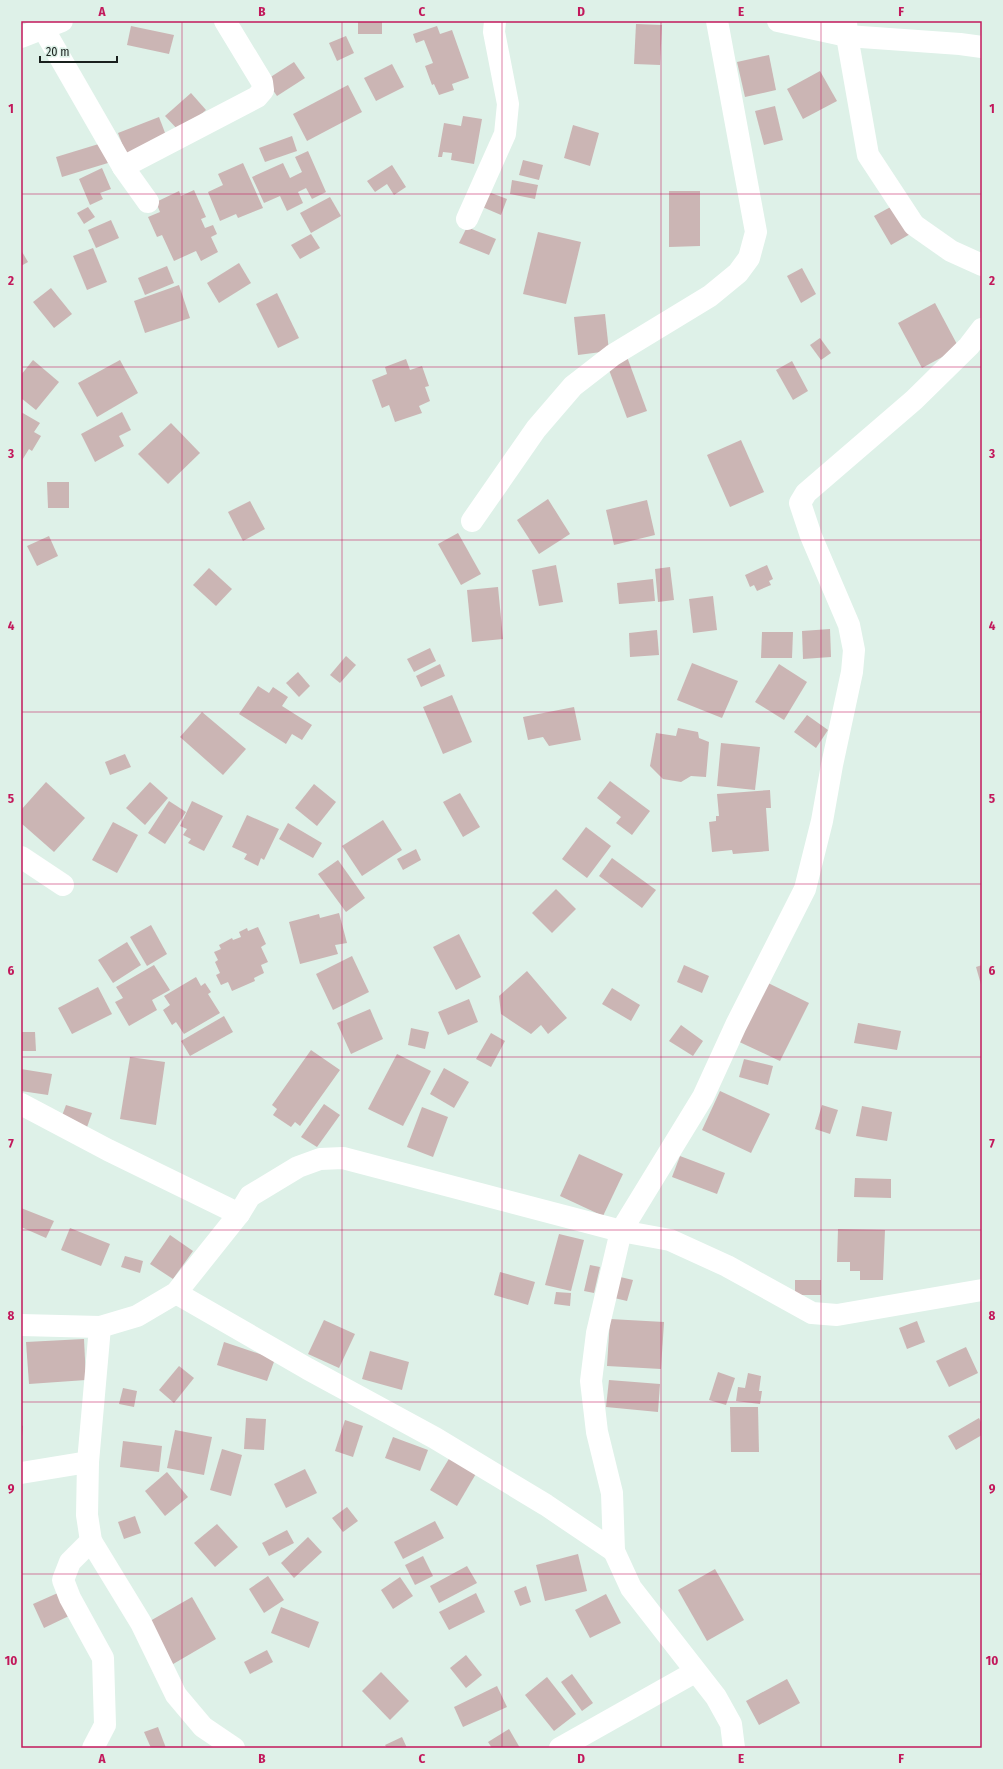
<svg xmlns="http://www.w3.org/2000/svg" width="1003" height="1769" font-family="'Fira Sans Condensed',sans-serif">
<style>
.building{fill:#cbb5b4}
.lines{fill:none;stroke-linecap:round;stroke-linejoin:round}
.minor{stroke:#fff;stroke-width:22}
.grid{fill:none;stroke:#c2185b;stroke-width:1;stroke-opacity:0.55}
.neatline{fill:none;stroke:#c2185b;stroke-width:1.5}
.grid-label{font-size:13px;text-anchor:middle;font-weight:bold;fill:#c2185b}
</style>
<rect width="100%" height="100%" fill="#def1e8"/>
<g class="building">
<rect x="358" y="21" width="24" height="13"/>
<polygon points="636,24 662,25 660,65 634,64"/>
<polygon points="131,26 174,35 169,54 127,45"/>
<polygon points="437,26 440,34 452,30 469,78 452,84 454,90 439,95 434,84 432,85 425,66 433,63 424,40 416,43 413,34"/>
<polygon points="346,36 354,53 337,61 329,43"/>
<polygon points="769,55 776,90 745,97 737,62"/>
<polygon points="294,62 305,78 277,96 266,80"/>
<polygon points="392,64 404,87 376,101 364,78"/>
<polygon points="820,71 837,101 803,119 787,89"/>
<polygon points="348,85 362,112 307,141 293,114"/>
<polygon points="191,93 206,110 180,132 165,116"/>
<polygon points="775,106 783,140 764,145 755,111"/>
<polygon points="463,116 482,119 474,164 451,160 452,153 443,152 442,157 438,157 444,123 461,126"/>
<polygon points="159,117 167,138 126,154 118,133"/>
<polygon points="573,125 599,133 590,166 564,158"/>
<polygon points="292,136 297,151 265,162 259,148"/>
<polygon points="102,143 108,163 62,177 56,157"/>
<polygon points="308,151 326,192 312,199 306,188 298,192 303,203 287,211 280,196 264,203 252,177 283,163 290,178 302,172 295,157"/>
<polygon points="523,160 543,165 539,180 519,175"/>
<polygon points="243,163 263,208 238,218 236,214 220,221 208,192 223,185 218,174"/>
<polygon points="392,165 406,187 394,195 387,184 375,192 367,181"/>
<polygon points="102,168 111,189 100,193 103,199 90,205 79,179"/>
<polygon points="512,180 538,185 535,199 510,194"/>
<polygon points="194,190 206,217 201,219 205,228 213,225 217,234 211,237 218,252 201,261 196,251 174,261 162,235 157,237 148,217 160,212 156,202 179,191 181,196"/>
<polygon points="486,191 507,199 501,215 480,206"/>
<polygon points="669,191 700,191 700,246 669,247"/>
<polygon points="330,197 341,216 311,233 300,213"/>
<polygon points="896,204 912,233 891,245 874,216"/>
<polygon points="88,207 95,217 84,224 77,213"/>
<polygon points="111,220 119,238 96,248 88,230"/>
<polygon points="467,227 496,239 489,255 459,243"/>
<polygon points="538,232 581,242 566,304 523,294"/>
<polygon points="311,234 320,248 300,259 291,245"/>
<polygon points="93,248 107,282 87,290 73,256"/>
<polygon points="21,250 28,262 21,266"/>
<polygon points="239,263 251,283 219,303 207,283"/>
<polygon points="167,266 174,283 145,295 138,278"/>
<polygon points="802,268 816,294 801,303 787,276"/>
<polygon points="179,285 190,318 145,333 134,301"/>
<polygon points="51,288 72,314 54,328 33,302"/>
<polygon points="277,293 299,338 278,348 256,304"/>
<polygon points="935,303 959,348 922,368 898,323"/>
<polygon points="605,314 609,351 578,355 574,317"/>
<polygon points="820,338 831,353 821,360 810,345"/>
<polygon points="626,354 647,411 627,418 606,362"/>
<polygon points="406,359 410,370 422,366 429,386 425,387 430,401 419,406 422,413 395,422 389,405 382,408 372,380 387,374 385,367"/>
<polygon points="33,360 59,382 36,410 21,398 21,375"/>
<polygon points="120,360 138,393 97,417 78,383"/>
<polygon points="792,361 808,391 793,400 776,370"/>
<polygon points="21,412 40,423 34,432 41,436 32,451 29,449 21,462"/>
<polygon points="122,412 131,430 119,436 124,446 95,462 81,434"/>
<polygon points="171,423 200,453 168,484 138,454"/>
<polygon points="741,440 764,492 730,507 707,455"/>
<polygon points="47,482 69,482 69,508 48,508"/>
<polygon points="548,499 570,534 539,554 517,520"/>
<polygon points="647,500 655,535 614,545 606,510"/>
<polygon points="250,501 265,529 243,541 228,512"/>
<polygon points="458,533 481,574 461,585 438,544"/>
<polygon points="49,536 58,556 37,566 27,546"/>
<polygon points="556,565 563,602 539,606 532,570"/>
<polygon points="767,565 773,579 769,581 771,585 757,591 754,585 750,587 745,575"/>
<polygon points="670,567 674,600 658,602 655,569"/>
<polygon points="209,568 232,589 216,606 193,585"/>
<polygon points="653,579 655,601 619,604 617,583"/>
<polygon points="498,587 503,639 472,642 467,590"/>
<polygon points="713,596 717,630 693,633 689,599"/>
<polygon points="830,629 831,657 803,659 802,631"/>
<polygon points="657,630 659,655 630,657 629,633"/>
<polygon points="762,632 793,632 792,658 761,658"/>
<polygon points="430,648 436,661 414,672 407,659"/>
<polygon points="346,656 356,665 340,683 330,675"/>
<polygon points="692,663 738,681 722,718 677,700"/>
<polygon points="440,664 445,676 421,687 416,676"/>
<polygon points="779,664 807,682 784,720 755,702"/>
<polygon points="298,672 310,686 299,697 286,683"/>
<polygon points="258,686 269,693 273,687 288,697 282,706 312,725 302,740 292,734 286,744 239,714"/>
<polygon points="452,695 472,742 443,754 423,707"/>
<polygon points="574,707 581,740 549,746 543,737 528,740 523,717"/>
<polygon points="202,712 246,749 223,775 180,737"/>
<polygon points="807,715 828,730 816,748 794,732"/>
<polygon points="678,728 698,732 699,738 709,742 706,777 691,776 681,782 663,779 650,766 656,733 676,736"/>
<polygon points="721,743 760,747 755,790 717,786"/>
<polygon points="125,754 131,767 110,775 105,762"/>
<polygon points="610,781 650,811 632,835 616,823 621,817 597,798"/>
<polygon points="46,782 85,818 54,852 21,823 21,810"/>
<polygon points="150,782 168,798 145,825 126,808"/>
<polygon points="314,784 336,802 317,826 295,808"/>
<polygon points="770,790 771,808 766,808 769,851 733,854 732,850 712,852 709,822 716,821 716,816 719,816 717,794"/>
<polygon points="460,793 480,827 463,837 443,802"/>
<polygon points="169,801 186,812 165,844 148,833"/>
<polygon points="192,801 223,816 204,851 188,843 191,839 183,835 187,829 180,826"/>
<polygon points="247,815 279,829 264,860 261,858 258,866 244,859 247,854 232,847"/>
<polygon points="383,820 402,850 362,876 342,846"/>
<polygon points="113,822 138,835 117,873 92,860"/>
<polygon points="288,823 322,843 313,858 279,839"/>
<polygon points="586,827 611,846 587,878 562,859"/>
<polygon points="416,849 421,860 403,870 397,859"/>
<polygon points="612,858 656,890 642,908 599,876"/>
<polygon points="338,860 365,898 346,912 318,874"/>
<polygon points="556,889 576,909 552,933 532,913"/>
<polygon points="339,913 347,943 335,945 338,954 300,964 289,922 319,914 320,918"/>
<polygon points="151,925 167,954 147,966 130,937"/>
<polygon points="258,927 266,944 261,947 268,962 261,965 264,973 254,978 255,981 232,991 228,982 221,985 216,975 220,973 215,962 218,960 214,952 221,949 219,945 232,938 233,940 241,937 239,932 247,928 248,931"/>
<polygon points="459,934 481,977 456,990 433,947"/>
<polygon points="127,942 141,965 113,983 98,960"/>
<polygon points="352,956 369,992 333,1010 316,974"/>
<polygon points="154,965 170,990 152,1000 157,1010 129,1026 115,1002 123,998 116,987"/>
<polygon points="684,965 709,976 702,993 677,982"/>
<polygon points="982,965 982,988 976,967"/>
<polygon points="527,971 567,1018 548,1034 541,1025 531,1034 501,1014 499,996"/>
<polygon points="196,977 201,986 205,983 211,992 208,994 220,1013 184,1034 176,1022 172,1025 163,1010 170,1005 164,996"/>
<polygon points="762,980 809,1003 780,1061 733,1039"/>
<polygon points="98,987 112,1014 72,1034 58,1008"/>
<polygon points="612,988 640,1005 631,1021 602,1004"/>
<polygon points="469,999 478,1022 448,1035 438,1012"/>
<polygon points="370,1009 383,1039 351,1054 337,1023"/>
<polygon points="224,1016 233,1032 190,1056 181,1041"/>
<polygon points="858,1023 901,1031 897,1050 854,1043"/>
<polygon points="681,1025 703,1041 693,1056 669,1041"/>
<polygon points="411,1028 429,1032 425,1049 408,1045"/>
<polygon points="21,1032 35,1032 36,1051 21,1051"/>
<polygon points="491,1033 505,1041 491,1067 476,1059"/>
<polygon points="311,1050 340,1070 300,1126 295,1122 291,1127 273,1115 277,1109 272,1105"/>
<polygon points="397,1054 431,1071 403,1126 368,1109"/>
<polygon points="130,1057 165,1062 156,1125 120,1119"/>
<polygon points="744,1059 773,1066 768,1085 739,1077"/>
<polygon points="444,1068 469,1082 454,1108 430,1094"/>
<polygon points="21,1069 52,1074 48,1095 21,1091"/>
<polygon points="720,1091 770,1114 751,1153 702,1130"/>
<polygon points="324,1104 340,1115 317,1147 301,1137"/>
<polygon points="66,1105 92,1113 86,1130 60,1121"/>
<polygon points="822,1105 838,1110 830,1134 815,1129"/>
<polygon points="862,1106 892,1112 887,1141 856,1136"/>
<polygon points="422,1107 448,1117 433,1157 407,1147"/>
<polygon points="579,1154 623,1174 603,1216 560,1196"/>
<polygon points="680,1156 725,1173 717,1194 672,1177"/>
<polygon points="855,1178 891,1179 891,1198 854,1197"/>
<polygon points="21,1208 54,1221 46,1238 21,1227"/>
<polygon points="70,1228 110,1244 101,1266 61,1250"/>
<polygon points="838,1229 885,1230 883,1280 860,1280 860,1271 850,1271 850,1262 837,1262"/>
<polygon points="559,1234 584,1240 571,1291 545,1285"/>
<polygon points="170,1235 193,1251 173,1279 150,1264"/>
<polygon points="125,1256 143,1261 140,1273 121,1267"/>
<polygon points="590,1265 600,1267 594,1293 584,1291"/>
<polygon points="500,1272 535,1282 528,1305 494,1295"/>
<polygon points="616,1276 633,1280 627,1301 610,1297"/>
<rect x="795" y="1280" width="26" height="15"/>
<polygon points="556,1292 571,1293 570,1306 554,1304"/>
<polygon points="610,1319 664,1322 661,1369 607,1366"/>
<polygon points="324,1320 355,1334 339,1368 308,1354"/>
<polygon points="917,1321 925,1342 907,1349 899,1328"/>
<polygon points="84,1339 86,1380 29,1384 26,1342"/>
<polygon points="224,1342 275,1359 267,1381 217,1365"/>
<polygon points="966,1347 978,1373 949,1387 936,1361"/>
<polygon points="370,1351 409,1362 402,1390 362,1379"/>
<polygon points="179,1366 194,1378 174,1403 159,1390"/>
<polygon points="718,1372 735,1378 726,1405 709,1400"/>
<polygon points="748,1373 761,1376 759,1391 762,1391 760,1404 736,1401 738,1387 745,1388"/>
<polygon points="609,1380 660,1384 658,1412 606,1407"/>
<polygon points="123,1388 137,1391 134,1407 119,1404"/>
<polygon points="730,1407 758,1407 759,1452 731,1452"/>
<polygon points="246,1418 266,1419 264,1450 244,1449"/>
<polygon points="979,1418 982,1424 982,1435 956,1450 948,1436"/>
<polygon points="345,1420 363,1426 353,1457 335,1451"/>
<polygon points="21,1425 23,1426 22,1436 21,1436"/>
<polygon points="175,1430 212,1437 204,1475 167,1468"/>
<polygon points="393,1437 428,1450 420,1471 385,1458"/>
<polygon points="123,1441 162,1446 159,1472 120,1467"/>
<polygon points="222,1449 242,1455 231,1496 210,1490"/>
<polygon points="450,1457 477,1472 457,1506 430,1490"/>
<polygon points="305,1469 317,1493 286,1508 274,1484"/>
<polygon points="167,1472 188,1497 165,1516 145,1491"/>
<polygon points="347,1507 358,1521 343,1532 332,1518"/>
<polygon points="135,1516 141,1533 124,1539 118,1522"/>
<polygon points="435,1521 444,1538 403,1559 394,1542"/>
<polygon points="217,1524 238,1547 215,1567 194,1543"/>
<polygon points="287,1530 294,1543 269,1556 262,1543"/>
<polygon points="308,1537 322,1552 294,1578 281,1563"/>
<polygon points="578,1554 587,1591 545,1601 536,1565"/>
<polygon points="423,1556 433,1576 415,1585 405,1565"/>
<polygon points="467,1566 477,1583 439,1603 430,1586"/>
<polygon points="715,1569 744,1620 707,1641 678,1590"/>
<polygon points="268,1576 284,1600 264,1613 249,1589"/>
<polygon points="400,1577 413,1596 393,1609 381,1590"/>
<polygon points="526,1586 531,1602 520,1606 514,1591"/>
<polygon points="60,1592 71,1615 44,1628 33,1604"/>
<polygon points="476,1593 485,1612 449,1630 439,1612"/>
<polygon points="606,1594 621,1623 590,1638 575,1610"/>
<polygon points="192,1597 216,1639 168,1667 143,1625"/>
<polygon points="281,1607 319,1622 309,1648 271,1633"/>
<polygon points="267,1650 273,1662 250,1674 244,1662"/>
<polygon points="466,1655 482,1675 466,1688 450,1668"/>
<polygon points="381,1672 409,1701 390,1720 362,1691"/>
<polygon points="572,1674 593,1703 582,1711 561,1682"/>
<polygon points="547,1677 576,1714 554,1731 525,1695"/>
<polygon points="787,1679 800,1703 759,1725 746,1701"/>
<polygon points="497,1686 507,1707 463,1727 454,1707"/>
<polygon points="158,1727 166,1748 151,1748 144,1732"/>
<polygon points="509,1729 520,1748 492,1748 488,1742"/>
<polygon points="402,1737 407,1748 387,1748 385,1745"/>
</g>
<g class="lines">
<g class="minor">
<polyline points="778,21 847,36 960,44 982,47"/>
<polyline points="846,21 847,36 868,155 914,225 951,251 982,265"/>
<polyline points="43,28 123,167 148,202"/>
<polyline points="21,37 62,21"/>
<polyline points="123,167 257,97 263,90 262,82 225,21"/>
<polyline points="467,219 505,134 508,104 494,32 495,21"/>
<polyline points="472,521 536,429 573,386 613,355 710,296 738,273 749,258 756,232 717,21"/>
<polyline points="21,857 63,885"/>
<polyline points="21,1104 108,1150 239,1214"/>
<polyline points="176,1293 308,1369 435,1438 546,1505 614,1551"/>
<polyline points="21,1325 100,1327 137,1316 176,1293 239,1214 250,1196 298,1167 320,1159 343,1158 621,1231 670,1240 727,1266 812,1313 837,1315 982,1290"/>
<polyline points="100,1327 88,1462 87,1515 91,1541 141,1623 176,1695 203,1727 234,1748"/>
<polyline points="21,1473 88,1462"/>
<polyline points="91,1541 70,1562 63,1580 70,1598 103,1658 105,1725 93,1748"/>
<polyline points="560,1748 695,1672"/>
<polyline points="734,1748 731,1724 716,1697 631,1588 614,1551 612,1493 597,1432 591,1381 597,1333 621,1231 703,1097 736,1025 805,889 822,821 832,765 852,672 854,650 849,625 811,536 800,503 806,493 914,400 969,346 982,329"/>
</g>
</g>
<path class="grid" d="M182,21v1727M342,21v1727M502,21v1727M661,21v1727M821,21v1727M21,194h961M21,367h961M21,540h961M21,712h961M21,884h961M21,1057h961M21,1230h961M21,1402h961M21,1574h961"/>
<rect width="1003" height="1769" fill="none" stroke="#def1e8" stroke-width="44"/>
<path d="M40 56v6h77v-6" fill="none" stroke="#19201d" stroke-width="2"/>
<text x="46" y="56" font-size="12" fill="#19201d" stroke="#def1e8" stroke-width="3" paint-order="stroke">20 m</text>
<rect x="22" y="22" width="959" height="1725" class="neatline"/>
<g class="grid-label">
<text x="102" y="16">A</text>
<text x="262" y="16">B</text>
<text x="422" y="16">C</text>
<text x="581" y="16">D</text>
<text x="741" y="16">E</text>
<text x="901" y="16">F</text>
<text x="11" y="113">1</text>
<text x="992" y="113">1</text>
<text x="11" y="285">2</text>
<text x="992" y="285">2</text>
<text x="11" y="458">3</text>
<text x="992" y="458">3</text>
<text x="11" y="630">4</text>
<text x="992" y="630">4</text>
<text x="11" y="803">5</text>
<text x="992" y="803">5</text>
<text x="11" y="975">6</text>
<text x="992" y="975">6</text>
<text x="11" y="1148">7</text>
<text x="992" y="1148">7</text>
<text x="11" y="1320">8</text>
<text x="992" y="1320">8</text>
<text x="11" y="1493">9</text>
<text x="992" y="1493">9</text>
<text x="11" y="1665">10</text>
<text x="992" y="1665">10</text>
<text x="102" y="1763">A</text>
<text x="262" y="1763">B</text>
<text x="422" y="1763">C</text>
<text x="581" y="1763">D</text>
<text x="741" y="1763">E</text>
<text x="901" y="1763">F</text>
</g>
</svg>
